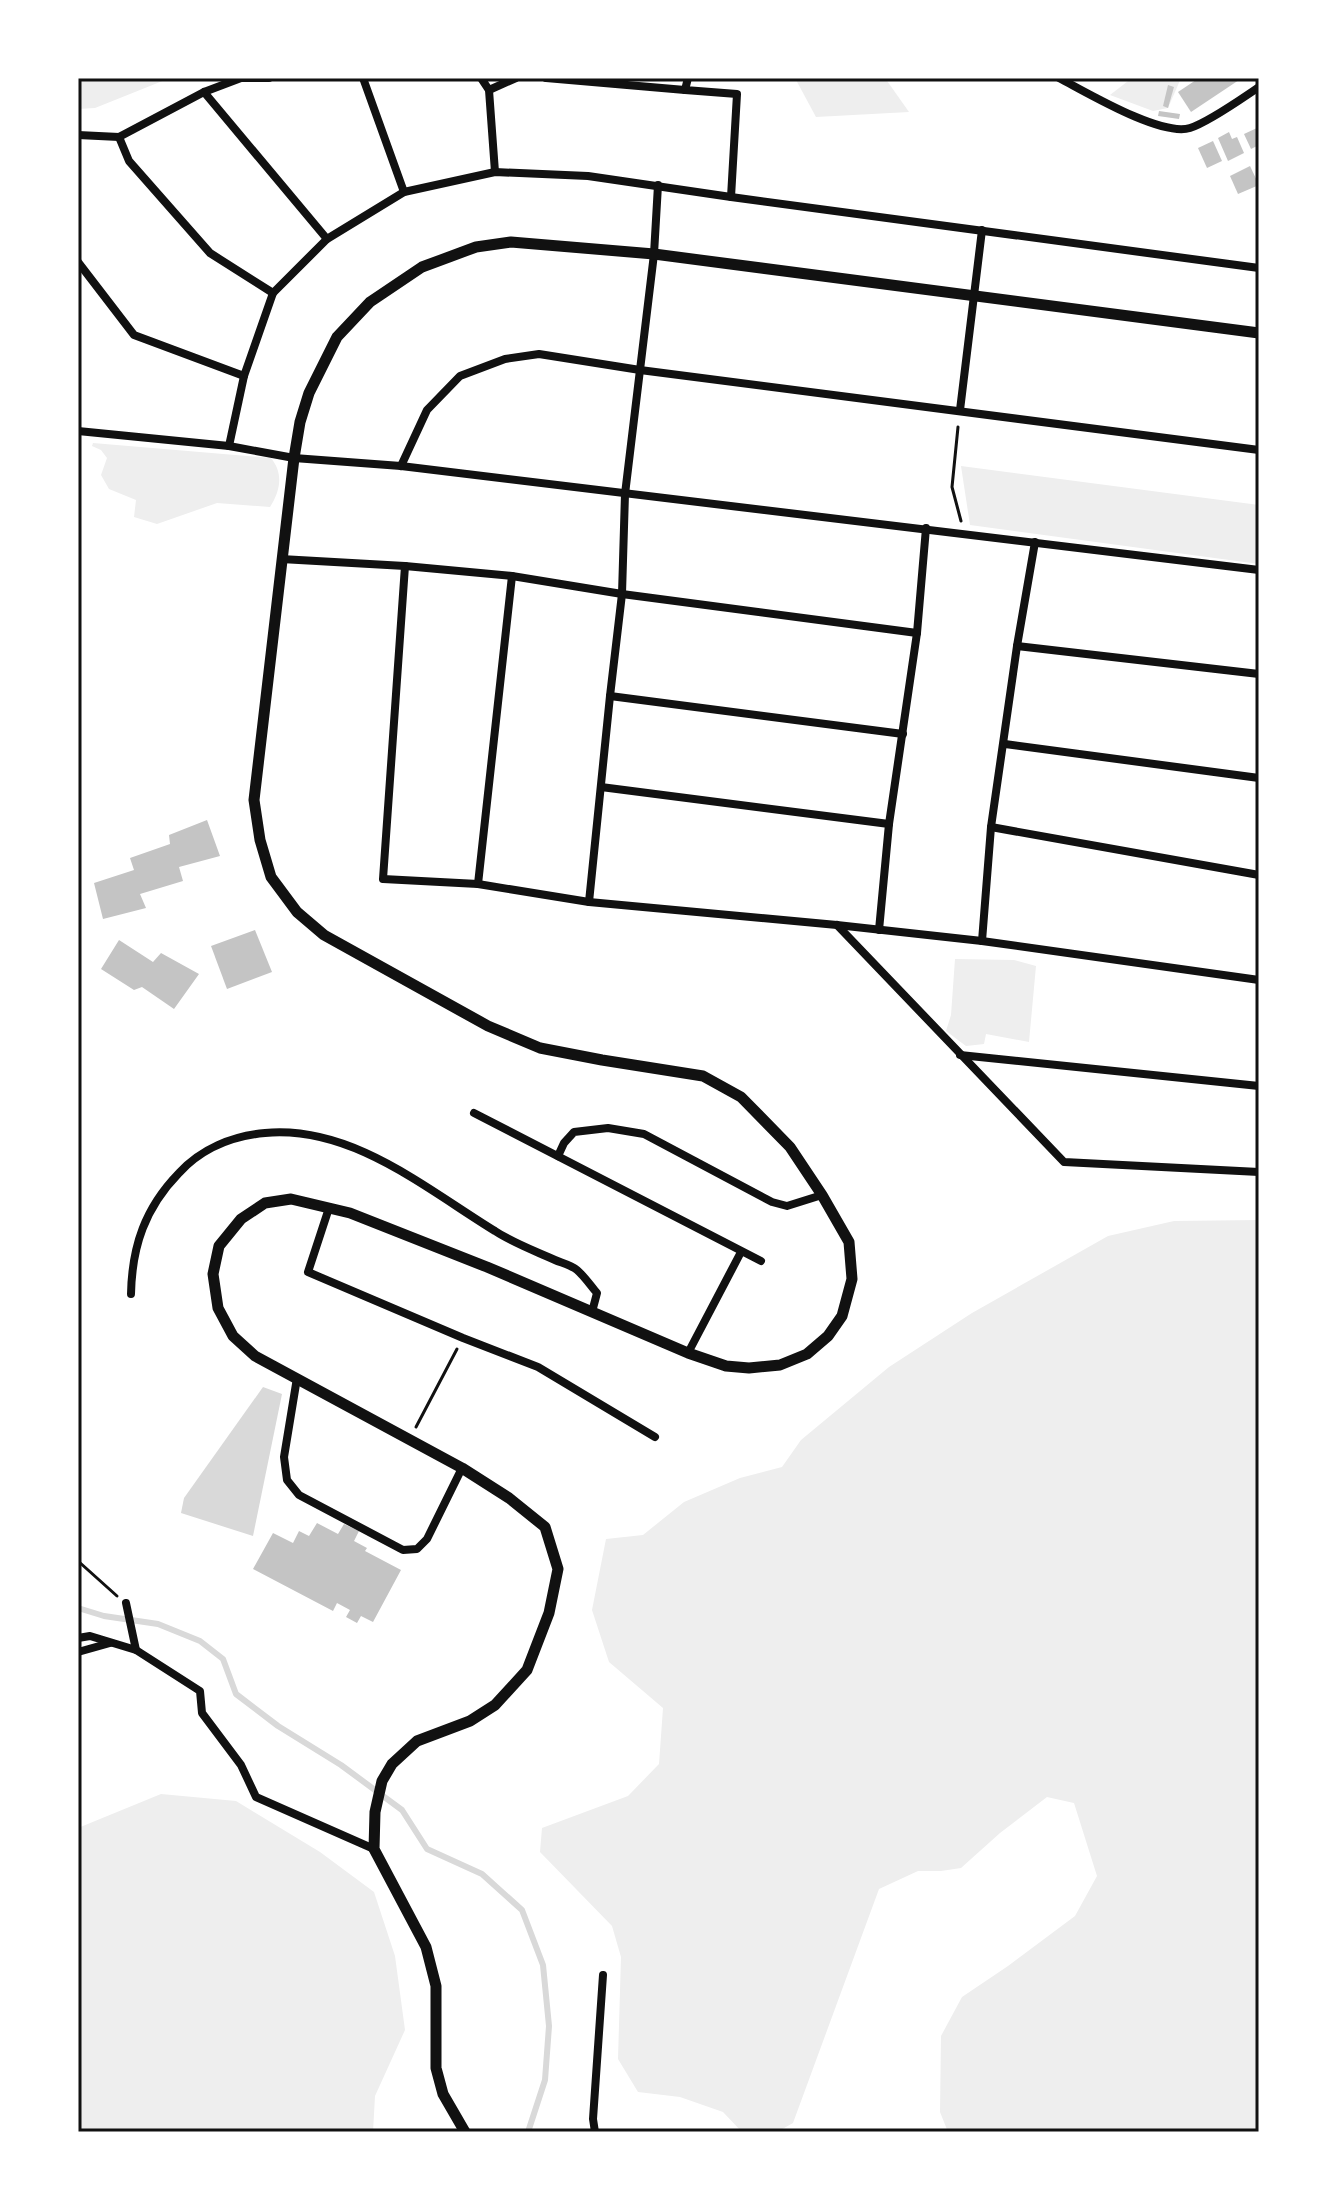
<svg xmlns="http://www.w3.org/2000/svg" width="1337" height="2210" font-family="'Golos Text',sans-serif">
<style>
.green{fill:#eee}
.water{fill:#d9d9d9}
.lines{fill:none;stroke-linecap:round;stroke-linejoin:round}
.stream{stroke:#d9d9d9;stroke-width:6}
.building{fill:#c4c4c4}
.path{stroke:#111;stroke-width:3}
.minor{stroke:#111;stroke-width:8}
.tertiary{stroke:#111;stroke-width:11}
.neatline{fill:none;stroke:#111;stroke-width:3}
</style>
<rect width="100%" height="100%" fill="#fff"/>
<g class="green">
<polygon points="78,78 170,78 95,108 78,109"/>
<polygon points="795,78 885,78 909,112 816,117"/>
<polygon points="1132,78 1181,78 1168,108 1153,111 1110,95"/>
<path d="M93,443l178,15c13,16 9,33 -1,49l-53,-4 -60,21 -23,-7 2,-17 -27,-11 -8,-14 6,-17 -6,-8 -9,-4z"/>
<polygon points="961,466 1259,505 1259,564 970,525"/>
<polygon points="955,959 1014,960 1036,966 1029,1042 986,1034 984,1044 966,1046 946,1031 951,1015"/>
<polygon points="1259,1220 1259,2132 948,2132 940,2112 941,2036 962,1997 1008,1966 1075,1916 1097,1876 1074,1803 1047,1797 1000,1833 961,1868 941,1871 918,1871 879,1889 793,2123 777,2132 742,2132 723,2112 680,2097 638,2092 618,2059 621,1957 612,1926 540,1852 542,1828 628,1796 659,1764 663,1708 609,1662 592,1610 606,1539 643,1535 684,1502 740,1478 782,1467 801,1440 889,1367 972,1313 1108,1236 1174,1221"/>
<polygon points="161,1794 236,1801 320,1852 374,1892 395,1956 405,2030 375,2096 373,2132 78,2132 78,1828"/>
</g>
<polygon class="water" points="263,1387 282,1394 253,1536 181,1513 184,1498"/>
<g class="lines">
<polyline class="stream" points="78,1608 104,1616 158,1624 200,1641 223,1659 236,1694 278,1726 341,1765 402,1810 427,1849 482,1874 522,1910 543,1965 549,2026 545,2080 528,2132"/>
</g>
<g class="building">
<polygon points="1199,78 1242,78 1191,112 1178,92"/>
<polygon points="1168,85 1174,87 1168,108 1163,106"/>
<polygon points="1159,111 1180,114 1179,119 1158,116"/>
<polygon points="1257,128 1259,133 1259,145 1251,149 1244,134"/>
<polygon points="1229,132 1232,139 1237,137 1244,153 1228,161 1218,138"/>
<polygon points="1213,141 1222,161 1207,168 1198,148"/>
<polygon points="1250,166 1259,185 1238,194 1230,176"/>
<polygon points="207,820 220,856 179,867 183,881 140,894 146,908 103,919 94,883 134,870 130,858 170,844 169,835"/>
<polygon points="255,930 272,972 227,989 211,946"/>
<polygon points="119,940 153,962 161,953 199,974 174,1009 142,987 134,990 101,969"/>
<polygon points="317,1523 338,1534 344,1524 359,1531 354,1541 367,1548 365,1551 401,1570 373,1622 361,1616 357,1623 346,1617 350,1610 337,1603 333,1611 253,1569 273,1533 293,1543 299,1531 309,1536"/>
</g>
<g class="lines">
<g class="path">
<polyline points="958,427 952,487 961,521"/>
<polyline points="416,1427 457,1349"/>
<polyline points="78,1561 117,1596"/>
</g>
<g class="minor">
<polyline points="363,78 404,192"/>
<polyline points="481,78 489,90 495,172"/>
<polyline points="546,78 685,90"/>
<polyline points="688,78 685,90 737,94 731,197"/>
<path d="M1059,78c27,14 102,59 131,50 19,-6 51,-29 69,-41"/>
<polyline points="489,90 516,78"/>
<polyline points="204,92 327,239"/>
<polyline points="78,135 119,137 204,92 241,78 269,78"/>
<polyline points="119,137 129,161 210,253 273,293"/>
<polyline points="78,262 134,335 244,376 273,293 327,239 404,192 495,172 588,176 731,197 1259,268"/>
<polyline points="960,410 982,230"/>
<polyline points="78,431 229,446 294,458 401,466 1259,570"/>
<polyline points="229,446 244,376"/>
<polyline points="401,466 427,410 460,376 505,359 539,354 640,370 1259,450"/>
<polyline points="281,559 405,566 512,576 622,594 917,633"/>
<polyline points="405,566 383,879 478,884 589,902 837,925 982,941 1259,980"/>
<polyline points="1017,646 1259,674"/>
<polyline points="610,696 903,734"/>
<polyline points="1005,744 1259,778"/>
<polyline points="601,787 889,824"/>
<polyline points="991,827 1259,875"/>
<polyline points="478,884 512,576"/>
<polyline points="589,902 610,696 622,594 625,494 654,254 658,185"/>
<polyline points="837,925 1064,1162 1259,1172"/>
<polyline points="879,930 889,824 917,633 926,528"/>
<polyline points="982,941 991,827 1017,646 1035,542"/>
<polyline points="960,1055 1259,1086"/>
<polyline points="474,1113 761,1261"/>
<polyline points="558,1156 564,1143 574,1132 608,1128 644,1134 772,1202 787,1206 822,1195"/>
<polyline points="329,1208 308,1272 463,1338 538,1367 655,1437"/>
<path d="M131,1294c1,-48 14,-86 48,-121 22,-24 53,-37 86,-40 86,-8 160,55 230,98 18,12 40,20 60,29 7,3 16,5 22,10 7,6 14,16 20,23l-5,19"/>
<polyline points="688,1353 741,1252"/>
<polyline points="297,1378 284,1457 287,1480 299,1495 403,1550 417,1549 427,1539 462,1468"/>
<polyline points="126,1603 136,1650 200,1691 202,1713 241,1765 256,1797 374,1849"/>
<polyline points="78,1638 90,1636 136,1650"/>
<polyline points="78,1652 110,1643"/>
<polyline points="595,2132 593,2119 603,1975"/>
</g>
<polyline class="tertiary" points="465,2132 443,2094 436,2068 436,1986 426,1947 374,1849 375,1812 382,1781 392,1764 417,1741 470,1721 495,1705 527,1670 549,1613 558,1569 545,1527 509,1498 462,1468 255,1356 233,1336 218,1308 213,1274 219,1246 241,1219 265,1203 291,1199 350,1213 487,1267 688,1353 726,1366 749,1368 780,1365 807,1354 828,1336 842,1316 852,1279 849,1242 822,1195 790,1147 741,1097 703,1076 602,1060 540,1048 488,1026 324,935 297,912 271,877 260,840 254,800 294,458 300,422 309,393 337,337 370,302 422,267 476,247 511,242 654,254 1259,333"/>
</g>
<rect width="1337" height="2210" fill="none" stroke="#ffffff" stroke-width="160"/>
<rect x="80" y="80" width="1177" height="2050" class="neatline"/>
</svg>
